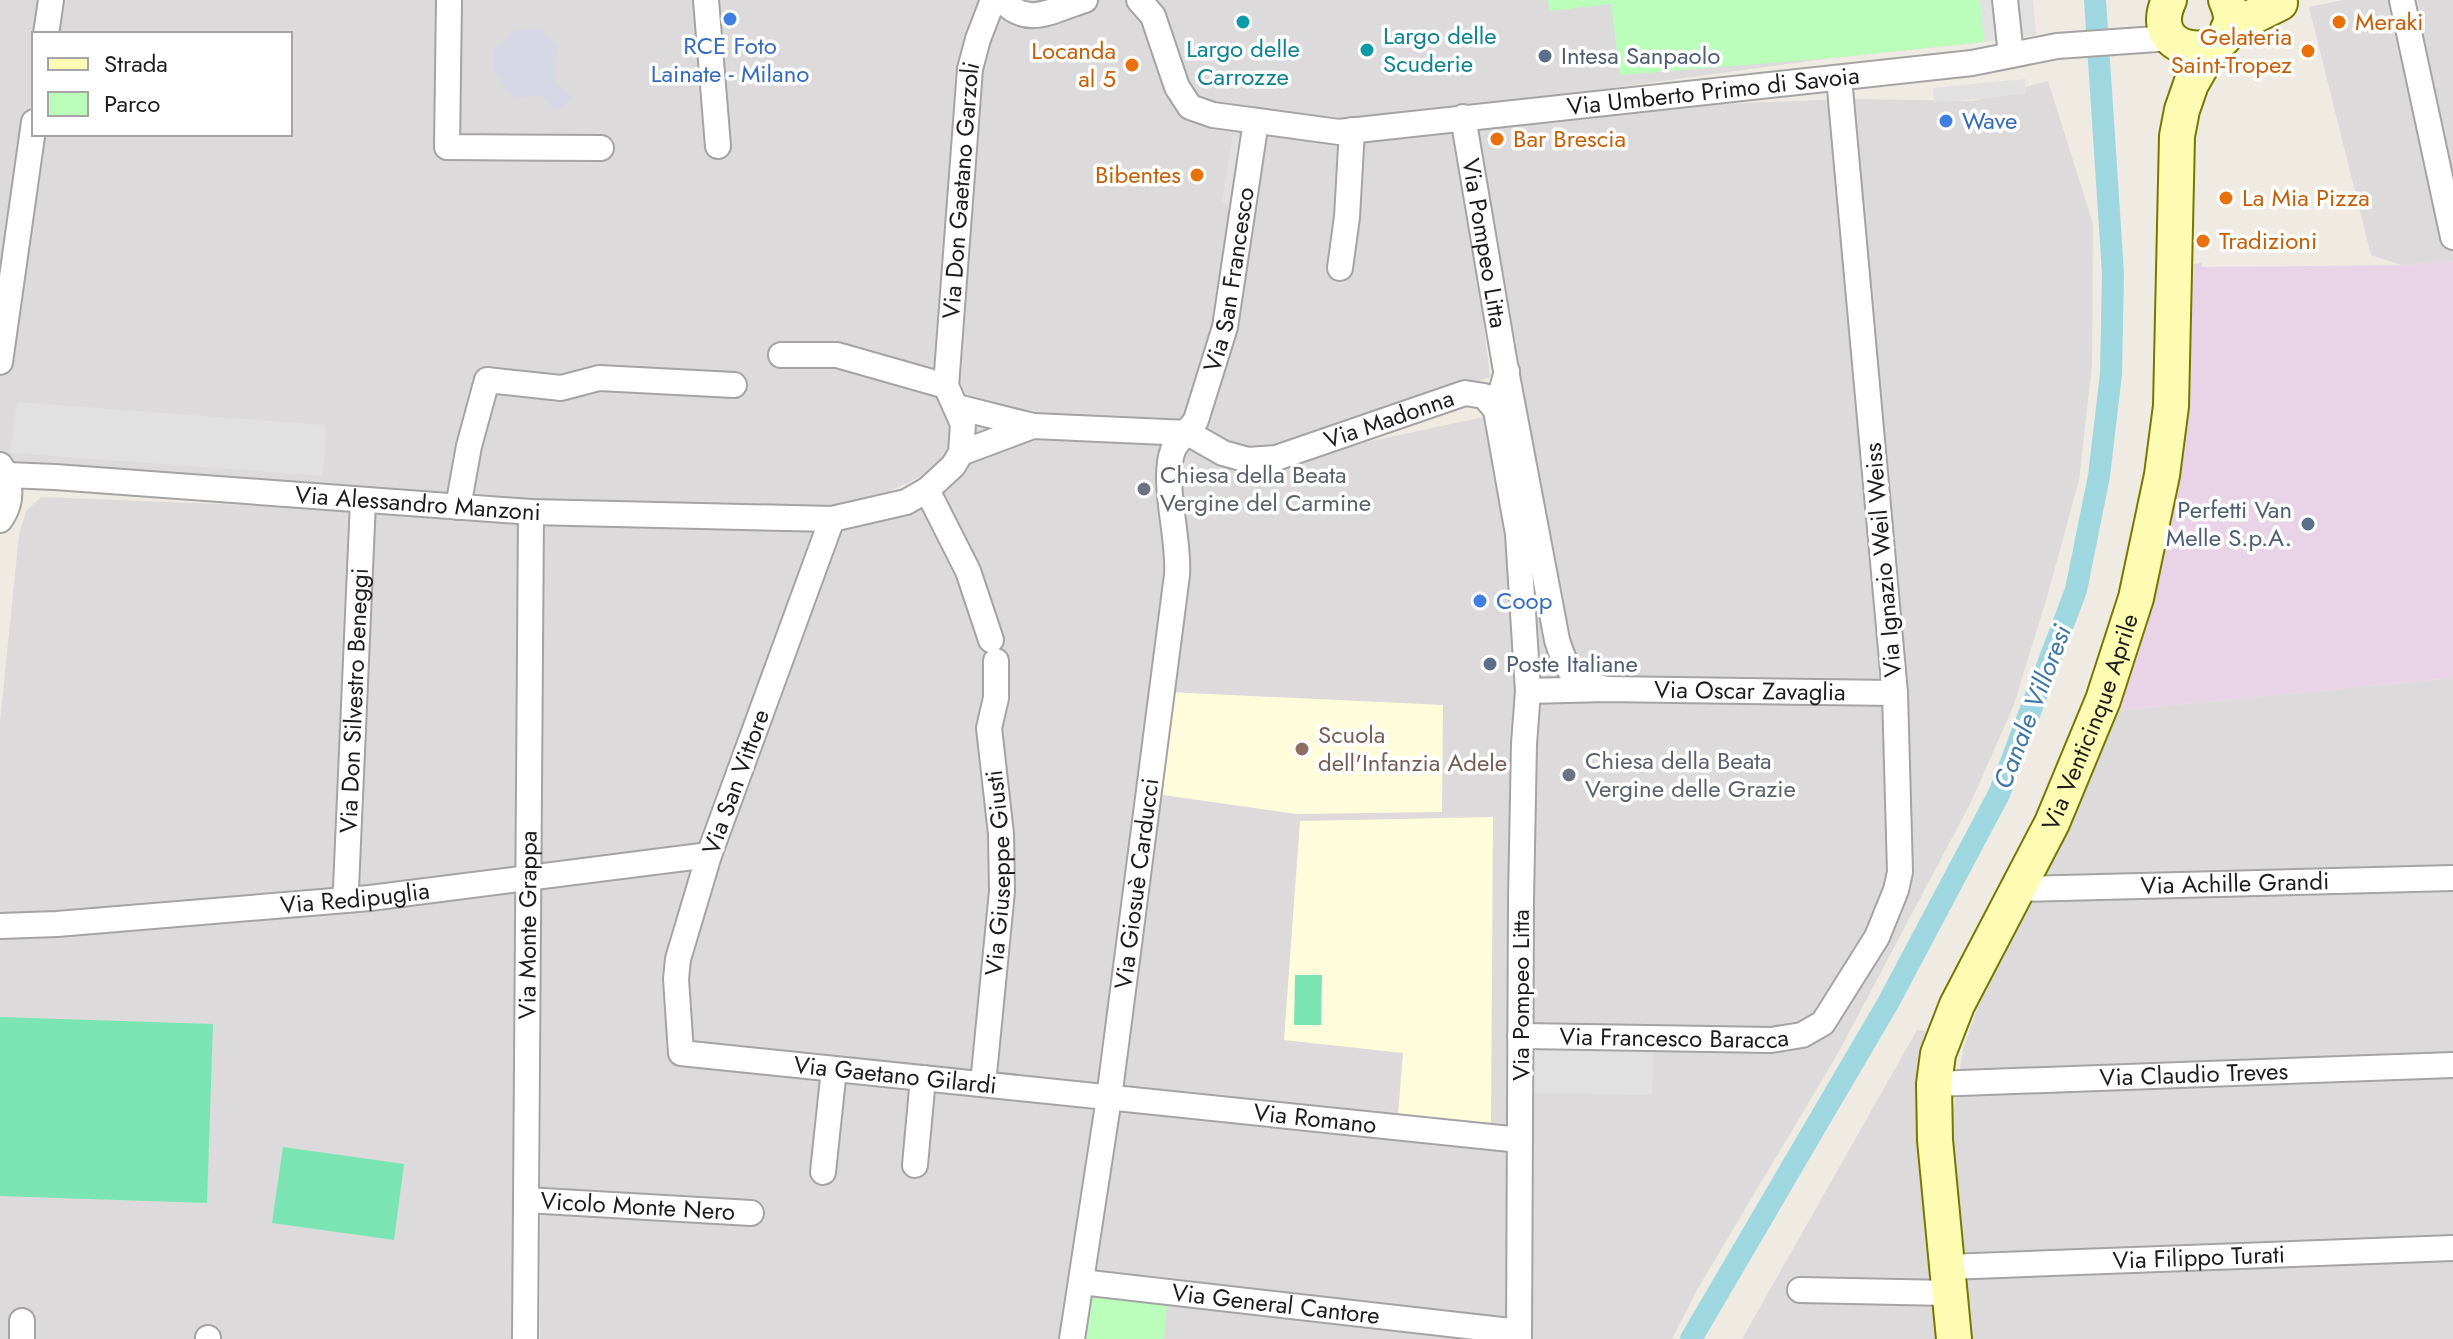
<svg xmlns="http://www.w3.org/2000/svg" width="2453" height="1339" font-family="Jost,sans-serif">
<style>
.residential{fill:#dcdada;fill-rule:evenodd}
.industrial{fill:#e9d4e7}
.education{fill:#fffcdc}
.park{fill:#bbfdbb}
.pitch{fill:#7ae5b3}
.parking{fill:#e1e1e1}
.plaza{fill:#d7d8e5}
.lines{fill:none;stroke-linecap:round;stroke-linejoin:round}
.canal{stroke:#9fd7e1;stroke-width:22}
.street-casing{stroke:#a4a4a4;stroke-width:28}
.secondary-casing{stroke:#757900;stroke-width:38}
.street{stroke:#fff;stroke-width:24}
.secondary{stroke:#fefcb2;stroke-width:34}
.shop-dot{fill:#3f7fe0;stroke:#fff;stroke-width:3}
.culture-dot{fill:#0f9aa8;stroke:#fff;stroke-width:3}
.food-dot{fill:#e8710a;stroke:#fff;stroke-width:3}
.service-dot{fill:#5c6f8a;stroke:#fff;stroke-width:3}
.worship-dot{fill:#6b7280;stroke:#fff;stroke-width:3}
.education-dot{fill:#8d6e63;stroke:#fff;stroke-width:3}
.labels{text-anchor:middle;stroke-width:7;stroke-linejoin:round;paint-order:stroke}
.food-label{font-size:24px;fill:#c56008;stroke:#fff;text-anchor:start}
.culture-label{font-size:24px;fill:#0d838f;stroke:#fff;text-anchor:start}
.shop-label{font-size:24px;fill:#366cbe;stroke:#fff;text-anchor:start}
.service-label{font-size:24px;fill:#4e5e75;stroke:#fff;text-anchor:start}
.street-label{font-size:24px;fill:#1d1d1d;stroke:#fff}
.worship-label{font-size:24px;fill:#5b616d;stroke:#fff;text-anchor:start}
.education-label{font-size:24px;fill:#785e54;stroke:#fff;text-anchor:start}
.water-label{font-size:26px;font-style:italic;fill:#3e78a4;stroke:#fff}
</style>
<rect width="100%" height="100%" fill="#efeae2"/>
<g class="residential">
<path d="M0,0h989l-22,63 -11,345 -8,56 -117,54 -304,-10 -527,-39zM34,34h256v100h-256z"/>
<polygon points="995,0 1980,0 1984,42 1832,58 1458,109 1490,377 1276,456 1040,420 947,388 973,68"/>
<polygon points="2343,0 2453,0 2453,261 2402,265 2371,255 2309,7"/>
<polygon points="2048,81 2093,224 2092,365 2079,480 2047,597 2013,707 1970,804 1837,1055 1698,1288 1672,1339 540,1339 543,521 833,522 916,484 951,464 959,406 1039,425 1144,435 1278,461 1479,418 1520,411 1465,114 1849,99 1973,101"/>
<polygon points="41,497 524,516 511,1339 0,1339 0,722 19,535 26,511"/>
<polygon points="2453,678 2453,1339 1966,1339 1949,1141 1963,1049 1978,1007 2029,902 2111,711"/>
<polygon points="1917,1030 1932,1032 1942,1339 1742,1339"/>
</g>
<polygon class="industrial" points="2453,261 2453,678 2111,711 2186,265 2202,263 2202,267 2402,265"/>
<g class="education">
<polygon points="1168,692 1443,705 1442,812 1297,814 1156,794"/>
<polygon points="1493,817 1491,1123 1398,1115 1403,1053 1284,1040 1300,821"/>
</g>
<g class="park">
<polygon points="1548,0 1980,0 1984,42 1832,58 1620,75 1611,4 1550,11"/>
<polygon points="1088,1296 1167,1306 1164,1339 1082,1339"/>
</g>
<g class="pitch">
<polygon points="1295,975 1322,975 1321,1025 1294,1025"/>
<polygon points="0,1017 213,1024 207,1203 0,1196"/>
<polygon points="283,1147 404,1164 394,1240 272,1223"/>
</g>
<g class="parking">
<polygon points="1980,0 2033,0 2036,35 1984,42"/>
<polygon points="2025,79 2026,94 1934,103 1933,88"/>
<polygon points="1233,134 1246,142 1235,211 1222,201"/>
<polygon points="17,402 326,425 323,476 10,453"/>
<polygon points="1534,1046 1653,1048 1652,1095 1533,1094"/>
</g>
<polygon class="plaza" points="541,29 557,46 556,81 572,98 557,112 542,96 512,98 493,67 494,51 515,30"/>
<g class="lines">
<polyline class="canal" points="1691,1339 1888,1003 1999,794 2076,590 2099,476 2111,374 2113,273 2095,0"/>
<defs>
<g id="street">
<polyline points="449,0 447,147 601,148"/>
<polyline points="706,0 718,146"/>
<path d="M1002,0c26,29 52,9 83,0"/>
<path id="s1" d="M1139,0l14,16 24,71 13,20 23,8 126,17 633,-69 85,-17 114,-8"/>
<polyline points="2005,0 2011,55"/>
<polyline points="2402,0 2453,237"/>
<polyline points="46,34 51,0"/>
<path id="s2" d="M1463,117l42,248 52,275c10,32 15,40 49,49"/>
<polyline points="1340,268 1347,217 1352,130"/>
<polyline points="781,355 837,355 946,386"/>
<polyline points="0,362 34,122"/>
<polyline points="1507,371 1496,410 1518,534 1528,691 1524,744 1521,900 1519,1339"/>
<path id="s3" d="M946,386l24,-317 8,-30 15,-39"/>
<polyline points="957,407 1033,426"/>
<path id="s4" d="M961,453l72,-27 155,7 35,20 25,7 28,-2 189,-65 19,3 12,14 13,1"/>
<path d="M0,465c12,18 13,37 0,55"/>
<path id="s5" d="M7,475l48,2 476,35 301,7 74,-17 21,-12 26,-24 8,-13 2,-29 -17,-38"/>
<polyline points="927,490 968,571 991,640"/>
<polyline points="458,507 469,446 487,380 561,388 599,378 734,385"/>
<path id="s6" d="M832,519l-123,336 -31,104 -2,20 5,74 839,87"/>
<path id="s7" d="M1528,691l78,-2 289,4"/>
<path id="s8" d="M2019,889l434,-11"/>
<path id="s9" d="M343,900l3,-12 17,-387"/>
<path id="s10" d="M0,926l57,-2 313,-26 339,-43"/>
<path id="s11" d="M1520,1036l251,4 31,-5 21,-12 54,-86 19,-47 4,-18 -5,-179 -56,-615"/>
<path id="s12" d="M983,1084l19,-193 -1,-57 -12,-106 7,-30v-37"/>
<path id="s13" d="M1934,1084l519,-19"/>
<polyline points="915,1165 923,1078"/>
<polyline points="823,1172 834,1069"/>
<path id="s14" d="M526,1200l225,13"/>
<path id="s15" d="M1947,1267l506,-19"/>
<path id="s16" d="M1081,1282l438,50"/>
<polyline points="1800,1290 1949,1293"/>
<polyline points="208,1338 208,1339"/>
<polyline points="22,1339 22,1321"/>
<path id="s17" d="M525,1339l6,-827"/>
<path id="s18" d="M1072,1339l37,-241 68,-523c3,-37 -16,-93 -4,-125 5,-11 16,-19 23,-30l29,-93 31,-206"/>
</g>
<g id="secondary">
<path d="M2169,0c-30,65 87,64 57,0"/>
<polyline points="2228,29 2280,3"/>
<path id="s19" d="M1954,1339l-19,-199 -1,-56 4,-30 19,-49 95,-182 51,-123 33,-102 26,-123 9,-69 6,-270 5,-26 9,-26 21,-37"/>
</g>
</defs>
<use href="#street" class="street-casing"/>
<use href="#secondary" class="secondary-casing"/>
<use href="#street" class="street"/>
<use href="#secondary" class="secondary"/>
</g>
<g class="shop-dot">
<circle cx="730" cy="19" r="8"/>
<circle cx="1946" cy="121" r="8"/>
<circle cx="1480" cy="601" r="8"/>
</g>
<g class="culture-dot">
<circle cx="1243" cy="22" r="8"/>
<circle cx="1367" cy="50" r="8"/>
</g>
<g class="food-dot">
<circle cx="2339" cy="22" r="8"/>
<circle cx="2308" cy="51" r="8"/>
<circle cx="1132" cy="65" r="8"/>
<circle cx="1497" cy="139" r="8"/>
<circle cx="1197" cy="175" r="8"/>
<circle cx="2226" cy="198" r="8"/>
<circle cx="2203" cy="241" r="8"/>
</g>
<g class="service-dot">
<circle cx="1545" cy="56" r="8"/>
<circle cx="2308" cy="524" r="8"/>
<circle cx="1490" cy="664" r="8"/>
</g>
<g class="worship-dot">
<circle cx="1144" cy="489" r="8"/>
<circle cx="1569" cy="775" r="8"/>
</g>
<circle class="education-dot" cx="1302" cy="749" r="8"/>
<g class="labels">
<g class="food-label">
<text x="2355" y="30">Meraki</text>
<text x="2292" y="45" text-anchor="end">Gelateria<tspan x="2292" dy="28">Saint-Tropez</tspan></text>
<text x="1116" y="59" text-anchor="end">Locanda<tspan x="1116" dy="28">al 5</tspan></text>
<text x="1513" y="147">Bar Brescia</text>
<text x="1181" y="183" text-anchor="end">Bibentes</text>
<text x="2242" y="206">La Mia Pizza</text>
<text x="2219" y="249">Tradizioni</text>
</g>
<g class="culture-label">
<text x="1383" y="44">Largo delle<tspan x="1383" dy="28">Scuderie</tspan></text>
<text x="1243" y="57" text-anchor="middle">Largo delle<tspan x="1243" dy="28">Carrozze</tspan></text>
</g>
<g class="shop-label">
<text x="730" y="54" text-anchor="middle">RCE Foto<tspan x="730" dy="28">Lainate - Milano</tspan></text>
<text x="1962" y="129">Wave</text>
<text x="1496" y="609">Coop</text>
</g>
<g class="service-label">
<text x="1561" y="64">Intesa Sanpaolo</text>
<text x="2292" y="518" text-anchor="end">Perfetti Van<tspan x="2292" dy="28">Melle S.p.A.</tspan></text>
<text x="1506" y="672">Poste Italiane</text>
</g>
<g class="street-label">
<text dy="8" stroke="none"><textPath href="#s1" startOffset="648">Via Umberto Primo di Savoia</textPath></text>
<text dy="8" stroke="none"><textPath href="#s3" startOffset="196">Via Don Gaetano Garzoli</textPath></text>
<text dy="8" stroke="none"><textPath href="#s2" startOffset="128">Via Pompeo Litta</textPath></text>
<text dy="8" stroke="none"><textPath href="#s18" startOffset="1080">Via San Francesco</textPath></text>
<text dy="8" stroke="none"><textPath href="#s4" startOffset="446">Via Madonna</textPath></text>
<text dy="8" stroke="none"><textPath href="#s5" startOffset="412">Via Alessandro Manzoni</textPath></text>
<text transform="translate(1883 560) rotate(-95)" y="8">Via Ignazio Weil Weiss</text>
<text dy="8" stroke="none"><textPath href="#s7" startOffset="222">Via Oscar Zavaglia</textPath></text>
<text dy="8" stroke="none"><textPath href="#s9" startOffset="200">Via Don Silvestro Beneggi</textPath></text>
<text dy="8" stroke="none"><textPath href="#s19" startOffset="652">Via Venticinque Aprile</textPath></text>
<text transform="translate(736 782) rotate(-70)" y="8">Via San Vittore</text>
<text dy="8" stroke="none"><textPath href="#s12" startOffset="212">Via Giuseppe Giusti</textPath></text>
<text dy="8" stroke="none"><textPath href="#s18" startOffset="460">Via Giosuè Carducci</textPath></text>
<text dy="8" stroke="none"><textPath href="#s8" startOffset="216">Via Achille Grandi</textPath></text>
<text dy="8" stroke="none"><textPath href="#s10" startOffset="356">Via Redipuglia</textPath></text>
<text dy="8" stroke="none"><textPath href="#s17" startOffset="414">Via Monte Grappa</textPath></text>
<text transform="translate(1521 995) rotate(-90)" y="8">Via Pompeo Litta</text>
<text dy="8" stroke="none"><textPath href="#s11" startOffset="154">Via Francesco Baracca</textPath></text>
<text dy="8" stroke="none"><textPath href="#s6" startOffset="776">Via Gaetano Gilardi</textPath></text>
<text dy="8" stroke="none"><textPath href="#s13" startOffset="260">Via Claudio Treves</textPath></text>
<text dy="8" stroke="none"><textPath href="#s6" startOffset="1198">Via Romano</textPath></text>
<text dy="8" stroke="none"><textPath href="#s14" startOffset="112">Vicolo Monte Nero</textPath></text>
<text dy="8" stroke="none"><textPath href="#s15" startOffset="252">Via Filippo Turati</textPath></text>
<text dy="8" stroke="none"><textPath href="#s16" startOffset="196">Via General Cantore</textPath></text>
</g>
<g class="worship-label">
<text x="1160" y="483">Chiesa della Beata<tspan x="1160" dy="28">Vergine del Carmine</tspan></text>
<text x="1585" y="769">Chiesa della Beata<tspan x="1585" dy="28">Vergine delle Grazie</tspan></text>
</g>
<g class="education-label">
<text x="1318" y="743">Scuola<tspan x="1318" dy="28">dell'Infanzia Adele</tspan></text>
</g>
<g class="water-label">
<text transform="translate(2032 707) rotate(-69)" y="9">Canale Villoresi</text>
</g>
</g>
<rect x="32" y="32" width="260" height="104" fill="#ffffff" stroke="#a5a5a5" stroke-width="2"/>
<rect x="48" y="58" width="40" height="12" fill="#fefcb2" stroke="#a5a5a5" stroke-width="2"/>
<text x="104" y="72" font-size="24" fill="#1d1d1d">Strada</text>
<rect x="48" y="92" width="40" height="24" fill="#bbfdbb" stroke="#a5a5a5" stroke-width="2"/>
<text x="104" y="112" font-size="24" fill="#1d1d1d">Parco</text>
</svg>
